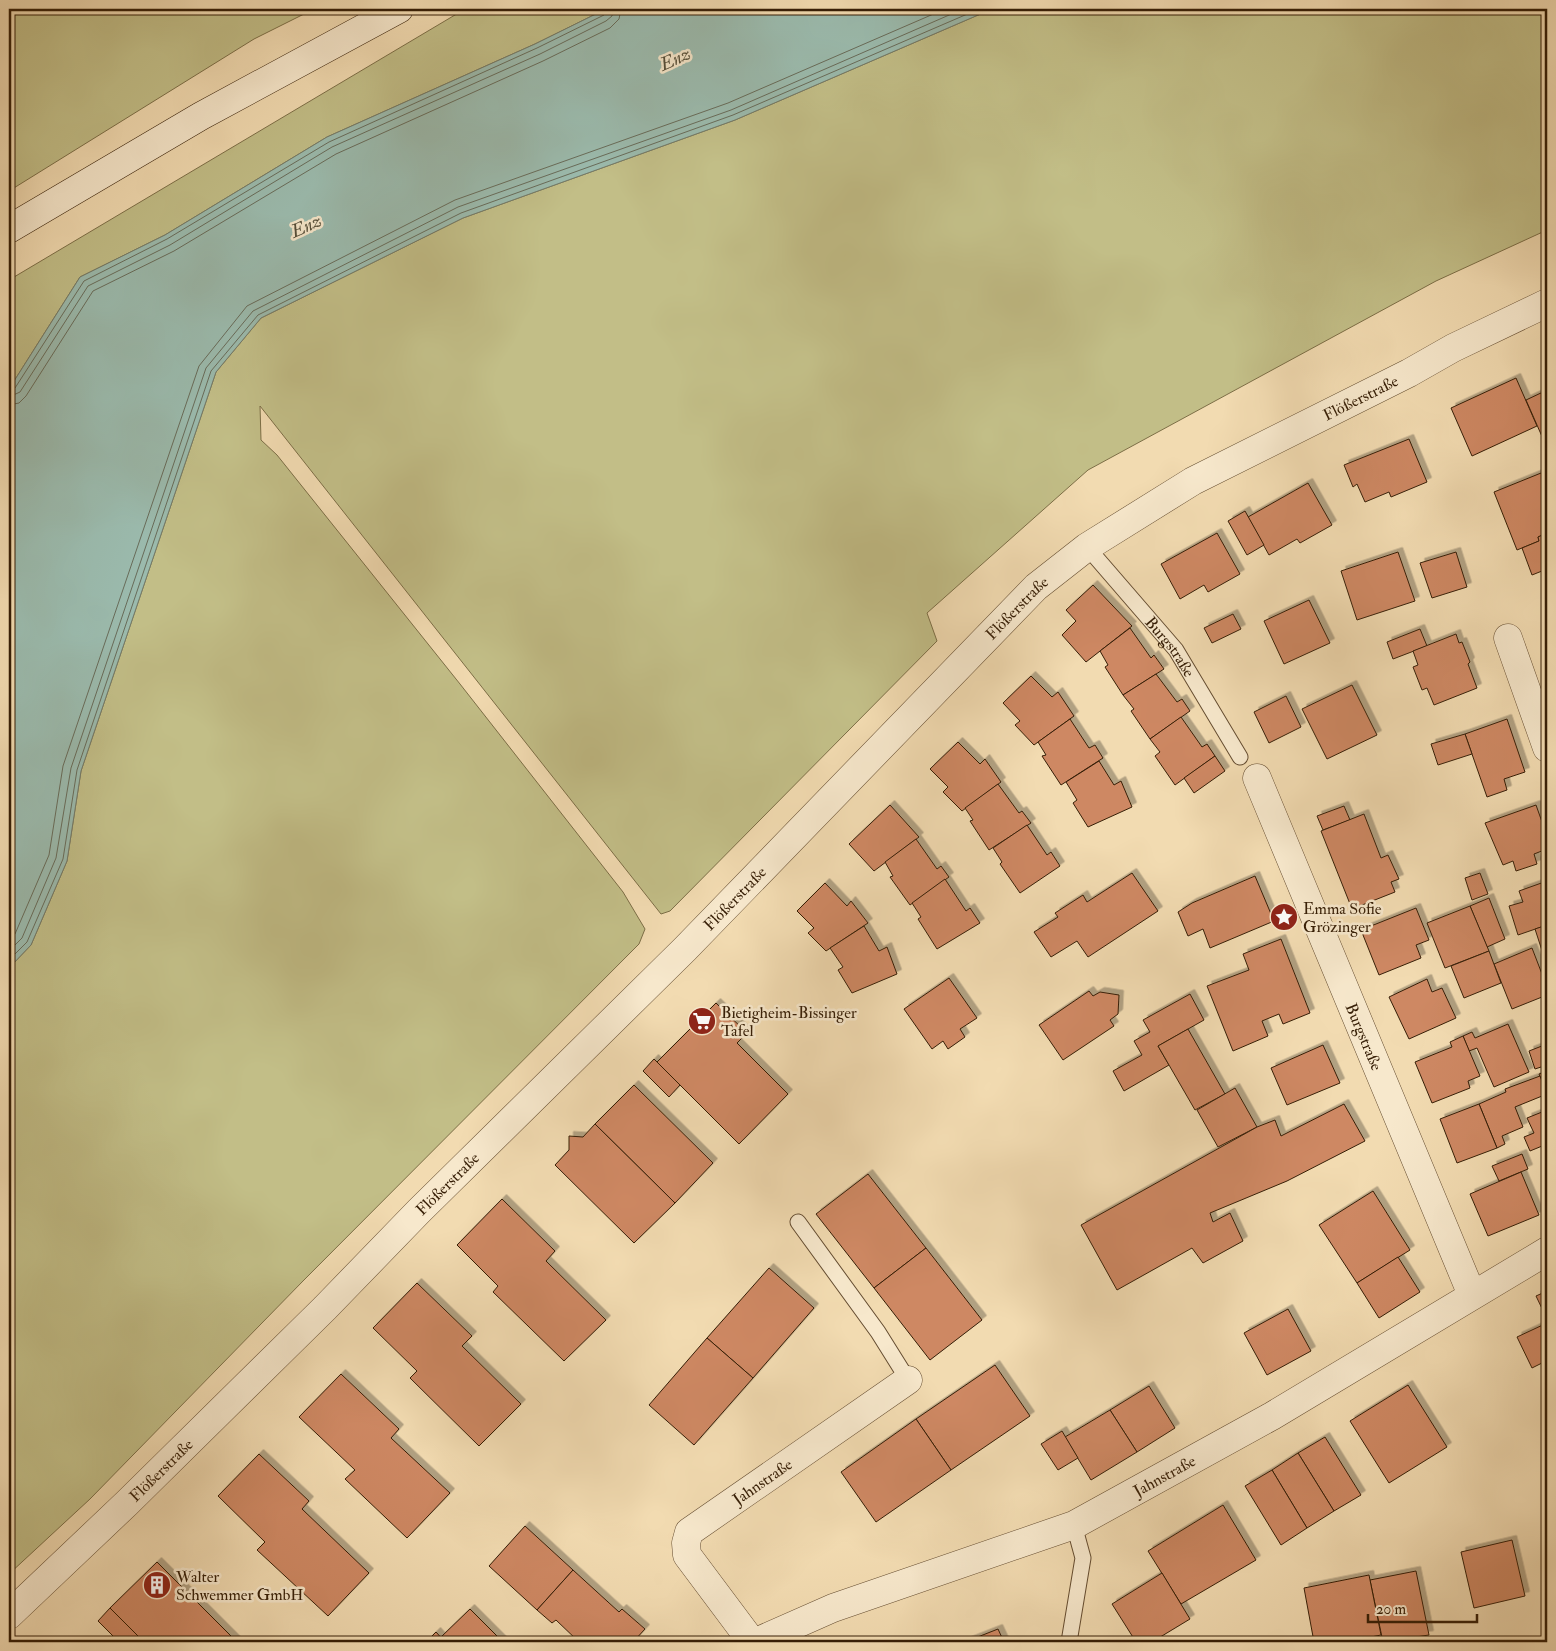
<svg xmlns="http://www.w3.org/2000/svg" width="1556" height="1651" font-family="'IM FELL Double Pica',serif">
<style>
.green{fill:#c2be87;stroke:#7c6e46}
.water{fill:#9bbbae;stroke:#737c6b}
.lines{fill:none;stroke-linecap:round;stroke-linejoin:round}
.shore{stroke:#686c5a;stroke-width:1}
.building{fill:#ce8863;stroke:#361e06;filter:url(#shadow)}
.service-casing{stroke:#654d31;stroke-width:17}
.minor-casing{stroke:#654d31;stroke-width:29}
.secondary-casing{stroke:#361e06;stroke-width:29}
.service{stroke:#f7e8cc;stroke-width:15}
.minor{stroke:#f7e8cc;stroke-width:28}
.secondary{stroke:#f7e8cc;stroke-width:28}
.labels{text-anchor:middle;stroke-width:5;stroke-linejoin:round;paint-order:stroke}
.street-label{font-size:16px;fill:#361e06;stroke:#f7e8cc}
.poi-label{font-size:16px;fill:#361e06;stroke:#f7e8cc;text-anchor:start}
.water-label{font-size:18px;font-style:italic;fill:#544d38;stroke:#f7e8cc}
</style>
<defs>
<filter id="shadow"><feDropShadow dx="4.5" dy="-4.5" stdDeviation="0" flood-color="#0004"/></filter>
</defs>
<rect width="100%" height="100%" fill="#f2dbb1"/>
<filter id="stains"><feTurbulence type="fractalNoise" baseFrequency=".004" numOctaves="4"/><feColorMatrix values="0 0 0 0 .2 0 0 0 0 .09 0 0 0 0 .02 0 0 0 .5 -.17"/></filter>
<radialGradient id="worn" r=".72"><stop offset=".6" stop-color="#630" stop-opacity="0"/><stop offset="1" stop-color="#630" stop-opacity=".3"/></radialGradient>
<g class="green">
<polygon points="9,9 314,9 254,39 9,191"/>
<polygon points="465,9 606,9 535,44 327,137 165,235 80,277 9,389 9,280"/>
<polygon points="992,9 1547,9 1547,230 1436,281 1088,470 927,613 937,641 670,911 661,914 260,406 261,440 277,455 460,684 623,892 645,929 639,944 303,1281 90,1499 9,1574 9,968 31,945 67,861 81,771 216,372 261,318 463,218 735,120"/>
</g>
<polygon class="water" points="606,9 992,9 735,120 463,218 261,318 216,372 81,771 67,861 31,945 9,968 9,389 80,277 165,235 327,137 535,44"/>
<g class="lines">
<g class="shore">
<polyline points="9,391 15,388 84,281 167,239 329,142 537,48 604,15 607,9"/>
<polyline points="9,397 20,392 88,286 170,245 332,147 540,54 606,21 612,16 613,9"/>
<polyline points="9,405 19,403 26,396 93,291 174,251 336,154 543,61 610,28 619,19 621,9"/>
<polyline points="9,941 15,934 49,855 63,766 199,366 247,306 455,200 728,103 945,9"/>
<polyline points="9,951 22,938 56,858 71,768 206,368 253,311 458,207 731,110 963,9"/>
<polyline points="9,960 27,942 63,859 77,770 211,371 258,315 461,213 733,115 979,9"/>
</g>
</g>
<g class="building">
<polygon points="1516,378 1537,426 1472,456 1451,408"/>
<polygon points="1543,392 1547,401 1547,439 1544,441 1526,400"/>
<polygon points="1409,439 1427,482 1391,497 1389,492 1365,502 1357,484 1353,487 1344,465"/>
<polygon points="1546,471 1547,533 1538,537 1539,541 1517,550 1494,492"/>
<polygon points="1308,483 1332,525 1300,543 1297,539 1269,555 1248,517"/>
<polygon points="1245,511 1264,545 1247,555 1228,521"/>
<polygon points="1217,533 1240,574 1208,592 1204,585 1180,599 1161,564"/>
<polygon points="1547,533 1547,569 1532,575 1522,548 1539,541 1538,537"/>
<polygon points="1398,552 1415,601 1357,620 1341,571"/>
<polygon points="1456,552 1467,587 1432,598 1420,563"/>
<polygon points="1093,585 1132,626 1086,662 1062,635 1076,621 1066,610"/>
<polygon points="1309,600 1330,643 1284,664 1264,621"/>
<polygon points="1233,614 1241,629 1212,643 1204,628"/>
<polygon points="1130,628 1151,658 1154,655 1164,669 1123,695 1105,667 1108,665 1100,651"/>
<polygon points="1420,629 1427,646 1393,659 1387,642"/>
<polygon points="1456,634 1459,643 1462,642 1470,662 1468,664 1477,688 1434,705 1427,688 1422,690 1413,667 1418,665 1413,651"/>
<polygon points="1156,674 1177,702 1182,699 1190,711 1150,739 1131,711 1134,709 1123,695"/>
<polygon points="1031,676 1052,697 1058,692 1074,716 1034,745 1015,725 1020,721 1003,703"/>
<polygon points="1352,685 1377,735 1327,759 1302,709"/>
<polygon points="1286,696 1301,727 1269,743 1254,712"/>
<polygon points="1181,717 1202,747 1207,744 1215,756 1175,785 1155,756 1160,752 1150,739"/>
<polygon points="1070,719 1089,748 1095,745 1103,758 1061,785 1042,756 1046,755 1038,742"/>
<polygon points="1507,719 1525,772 1504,779 1507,790 1487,797 1465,734"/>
<polygon points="1465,734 1472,754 1438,765 1431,744"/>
<polygon points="958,742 980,764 985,759 1001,782 962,811 943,792 948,787 930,769"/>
<polygon points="1215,756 1225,771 1194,793 1184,778"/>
<polygon points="1099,761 1114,785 1121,781 1132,807 1088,827 1073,803 1077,800 1066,782"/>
<polygon points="998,784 1019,813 1022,811 1031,823 989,850 970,821 973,820 965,808"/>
<polygon points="890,805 919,837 874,871 849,844"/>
<polygon points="1536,805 1547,836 1547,849 1534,854 1537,864 1516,871 1513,861 1503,865 1485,823"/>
<polygon points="1344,806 1350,820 1323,830 1317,816"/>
<polygon points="1364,814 1381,858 1388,855 1399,879 1391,882 1395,892 1352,909 1321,831"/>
<polygon points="1027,825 1047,855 1051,852 1060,866 1020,893 1000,864 1002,862 993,848"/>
<polygon points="916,839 937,869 941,866 949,877 910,905 890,877 893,876 885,862"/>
<polygon points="1132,873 1158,911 1088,957 1077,941 1051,957 1034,932 1058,917 1055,913 1083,895 1087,902"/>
<polygon points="1480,873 1488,894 1472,900 1465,878"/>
<polygon points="1255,876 1274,921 1210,948 1203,929 1188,936 1178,912 1192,903"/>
<polygon points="945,879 966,911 970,908 980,923 937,949 918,919 921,917 912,903"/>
<polygon points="1547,881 1547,925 1518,935 1509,906 1523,902 1519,891"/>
<polygon points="825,883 847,906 851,901 868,923 826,951 808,933 814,928 797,911"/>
<polygon points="1489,898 1505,939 1487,947 1470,906"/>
<polygon points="1470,906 1489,951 1445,968 1427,923"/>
<polygon points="1416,908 1429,940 1416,945 1421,958 1379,975 1361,930"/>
<polygon points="1547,925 1547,966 1535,929"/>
<polygon points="864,926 879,951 887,947 897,974 852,993 838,970 843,967 830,948"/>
<polygon points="1281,939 1310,1013 1283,1024 1279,1014 1262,1021 1268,1036 1233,1051 1207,986 1249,970 1243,954"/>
<polygon points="1532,948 1547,987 1547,995 1512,1009 1494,964"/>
<polygon points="1489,951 1501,983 1464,998 1451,966"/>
<polygon points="949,978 977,1018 960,1029 965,1037 948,1049 943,1041 932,1049 904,1009"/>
<polygon points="1427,979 1432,992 1442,988 1456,1018 1409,1039 1389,997"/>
<polygon points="1089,991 1093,996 1100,992 1119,995 1118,1014 1110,1020 1114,1026 1063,1060 1039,1025"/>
<polygon points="1190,994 1204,1020 1158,1046 1169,1065 1124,1091 1113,1071 1142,1055 1134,1041 1150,1032 1143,1020"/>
<polygon points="716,1003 747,1033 737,1043 788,1094 739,1144 657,1062"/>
<polygon points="1508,1024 1529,1072 1494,1087 1477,1048 1469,1051 1463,1036 1472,1032 1475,1038"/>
<polygon points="1188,1029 1225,1094 1195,1110 1158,1046"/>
<polygon points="1463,1036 1480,1076 1468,1081 1470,1088 1432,1103 1415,1062 1452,1047 1450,1042"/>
<polygon points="1547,1044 1547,1065 1535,1069 1529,1051"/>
<polygon points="1323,1045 1340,1083 1287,1105 1271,1068"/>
<polygon points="654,1059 680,1085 669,1097 643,1071"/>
<polygon points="1547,1071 1547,1095 1539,1074"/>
<polygon points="1540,1076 1547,1094 1515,1107 1523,1127 1502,1136 1505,1144 1497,1148 1479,1104 1506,1092 1505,1089"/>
<polygon points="634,1085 713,1163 675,1203 595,1124"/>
<polygon points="1235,1088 1257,1127 1218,1147 1197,1110"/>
<polygon points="1344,1104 1365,1141 1287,1181 1210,1213 1213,1222 1230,1213 1243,1241 1203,1263 1192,1248 1117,1290 1081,1225 1257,1127 1275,1120 1281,1136"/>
<polygon points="1479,1104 1497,1148 1457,1163 1440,1119"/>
<polygon points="1547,1110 1547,1144 1530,1151 1524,1137 1534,1133 1527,1118"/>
<polygon points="595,1124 675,1203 634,1243 555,1165 569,1150 569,1136 583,1137"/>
<polygon points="1522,1154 1528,1169 1499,1181 1492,1166"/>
<polygon points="1521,1172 1539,1215 1488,1236 1470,1194"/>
<polygon points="868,1174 926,1248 874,1288 816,1214"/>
<polygon points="1373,1191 1410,1250 1357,1283 1319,1225"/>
<polygon points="502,1199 555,1251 546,1261 606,1320 564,1361 493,1292 498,1286 457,1245"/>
<polygon points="926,1248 982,1320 930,1360 874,1288"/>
<polygon points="1398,1257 1420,1292 1379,1318 1357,1283"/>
<polygon points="769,1268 814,1308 753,1378 707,1338"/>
<polygon points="417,1283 472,1336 462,1346 521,1404 479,1446 410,1378 417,1371 373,1328"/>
<polygon points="1547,1291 1547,1319 1536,1296"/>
<polygon points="1288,1309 1311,1351 1267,1375 1244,1333"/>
<polygon points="1547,1323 1547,1375 1542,1363 1532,1368 1517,1337"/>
<polygon points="707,1338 753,1378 694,1445 649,1405"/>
<polygon points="995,1365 1030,1416 951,1470 916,1419"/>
<polygon points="341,1374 399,1429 391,1438 450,1493 407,1538 345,1479 355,1470 299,1417"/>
<polygon points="1408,1385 1447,1447 1389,1483 1350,1421"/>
<polygon points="1149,1386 1175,1428 1137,1452 1110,1410"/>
<polygon points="1110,1410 1137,1452 1091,1480 1065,1437"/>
<polygon points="916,1419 951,1470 876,1522 841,1472"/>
<polygon points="1062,1431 1078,1458 1058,1470 1041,1444"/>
<polygon points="1325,1437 1361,1495 1334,1511 1298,1453"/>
<polygon points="1298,1453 1334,1511 1307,1528 1272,1470"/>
<polygon points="259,1454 309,1501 302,1509 369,1573 328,1616 257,1550 265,1542 218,1496"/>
<polygon points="1272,1470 1307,1528 1281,1545 1245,1486"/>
<polygon points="1223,1505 1256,1560 1181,1604 1148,1551"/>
<polygon points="525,1526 573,1570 537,1610 489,1566"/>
<polygon points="1512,1540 1525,1596 1474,1608 1461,1552"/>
<polygon points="157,1562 237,1642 144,1642 110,1608"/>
<polygon points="573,1570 619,1612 622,1609 645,1629 633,1642 579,1642 556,1620 552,1623 537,1610"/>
<polygon points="1416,1571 1429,1635 1383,1642 1370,1580"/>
<polygon points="1162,1573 1190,1619 1152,1642 1136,1642 1112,1604"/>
<polygon points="1369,1575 1381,1635 1346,1642 1314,1642 1304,1588"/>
<polygon points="110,1608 144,1642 119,1642 98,1621"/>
<polygon points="470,1609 503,1642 445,1642 441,1637"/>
<polygon points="998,1629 1004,1642 965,1642"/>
<polygon points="436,1632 445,1642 426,1642"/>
</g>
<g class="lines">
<defs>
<g id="service">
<path id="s1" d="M1087,547l89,103 64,107"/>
<polyline points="798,1222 878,1332 908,1380"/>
<polyline points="1069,1642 1083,1558 1074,1525"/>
</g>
<g id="minor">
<polyline points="1508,638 1547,748"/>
<path id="s2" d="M1257,778l215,517"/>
<path id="s3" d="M9,1615l118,-112 198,-195 94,-97 266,-262 351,-362 51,-40 106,-66 216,-108 44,-25 94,-45"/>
<path id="s4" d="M752,1642l-65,-87 -1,-12 3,-11 219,-152"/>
<path id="s5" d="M756,1642l77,-34 241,-83 198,-109 275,-165"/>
</g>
<polyline id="secondary" points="9,229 201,116 399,9"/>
</defs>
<use href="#service" class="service-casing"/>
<use href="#minor" class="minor-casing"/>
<use href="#secondary" class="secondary-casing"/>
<use href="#service" class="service"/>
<use href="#minor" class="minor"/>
<use href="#secondary" class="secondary"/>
</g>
<defs>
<symbol id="sight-disc" viewBox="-11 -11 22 22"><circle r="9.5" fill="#8f2418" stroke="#f7e8cc"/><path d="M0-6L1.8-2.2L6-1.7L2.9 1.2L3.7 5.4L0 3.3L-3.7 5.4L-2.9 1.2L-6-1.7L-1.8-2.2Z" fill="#fff"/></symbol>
<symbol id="supermarket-disc" viewBox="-11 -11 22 22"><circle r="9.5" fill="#8f2418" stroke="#f7e8cc"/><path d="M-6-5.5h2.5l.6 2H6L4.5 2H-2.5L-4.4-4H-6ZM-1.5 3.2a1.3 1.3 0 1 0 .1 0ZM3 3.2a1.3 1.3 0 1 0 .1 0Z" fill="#fff"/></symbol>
<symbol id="building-disc" viewBox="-11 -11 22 22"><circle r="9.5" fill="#8f2418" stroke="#f7e8cc"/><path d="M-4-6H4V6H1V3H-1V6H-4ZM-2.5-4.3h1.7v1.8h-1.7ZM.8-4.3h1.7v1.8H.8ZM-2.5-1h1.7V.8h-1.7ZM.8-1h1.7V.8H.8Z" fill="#fff"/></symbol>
</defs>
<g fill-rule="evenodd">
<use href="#sight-disc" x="1268" y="901" width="32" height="32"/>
<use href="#supermarket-disc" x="686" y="1005" width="32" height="32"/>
<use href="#building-disc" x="141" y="1569" width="32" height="32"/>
</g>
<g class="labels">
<g class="street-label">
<text dy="6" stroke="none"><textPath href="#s3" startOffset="1830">Flößerstraße</textPath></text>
<text dy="6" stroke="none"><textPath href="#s3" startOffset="1425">Flößerstraße</textPath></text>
<text dy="6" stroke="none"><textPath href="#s1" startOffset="130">Burgstraße</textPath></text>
<text dy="6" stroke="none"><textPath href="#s3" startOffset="1020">Flößerstraße</textPath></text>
<text dy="6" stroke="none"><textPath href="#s2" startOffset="280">Burgstraße</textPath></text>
<text dy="6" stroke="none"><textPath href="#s3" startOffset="615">Flößerstraße</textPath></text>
<text dy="6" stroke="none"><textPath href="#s3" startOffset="210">Flößerstraße</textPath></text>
<text dy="6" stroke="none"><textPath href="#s5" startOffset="442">Jahnstraße</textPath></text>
<text dy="6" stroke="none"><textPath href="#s4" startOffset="221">Jahnstraße</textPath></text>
</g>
<g class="poi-label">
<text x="1303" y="914">Emma Sofie<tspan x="1303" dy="18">Grözinger</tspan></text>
<text x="721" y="1018">Bietigheim-Bissinger<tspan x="721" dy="18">Tafel</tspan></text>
<text x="176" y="1582">Walter<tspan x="176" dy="18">Schwemmer GmbH</tspan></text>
</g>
<g class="water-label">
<text transform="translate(675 59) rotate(-24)" y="6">Enz</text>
<text transform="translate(306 226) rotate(-24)" y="6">Enz</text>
</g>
</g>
<rect width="1556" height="1651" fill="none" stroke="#f2dbb1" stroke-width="30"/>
<rect x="10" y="10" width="1536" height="1631" fill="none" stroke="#361e06" stroke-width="2.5"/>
<rect x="15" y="15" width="1526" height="1621" fill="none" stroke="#361e06"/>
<path d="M1368 1614v8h109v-8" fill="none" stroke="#361e06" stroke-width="2.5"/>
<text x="1376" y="1614" font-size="15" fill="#361e06" stroke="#f7e8cc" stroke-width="4" paint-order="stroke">20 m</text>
<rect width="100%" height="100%" filter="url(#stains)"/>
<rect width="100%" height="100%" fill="url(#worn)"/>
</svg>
